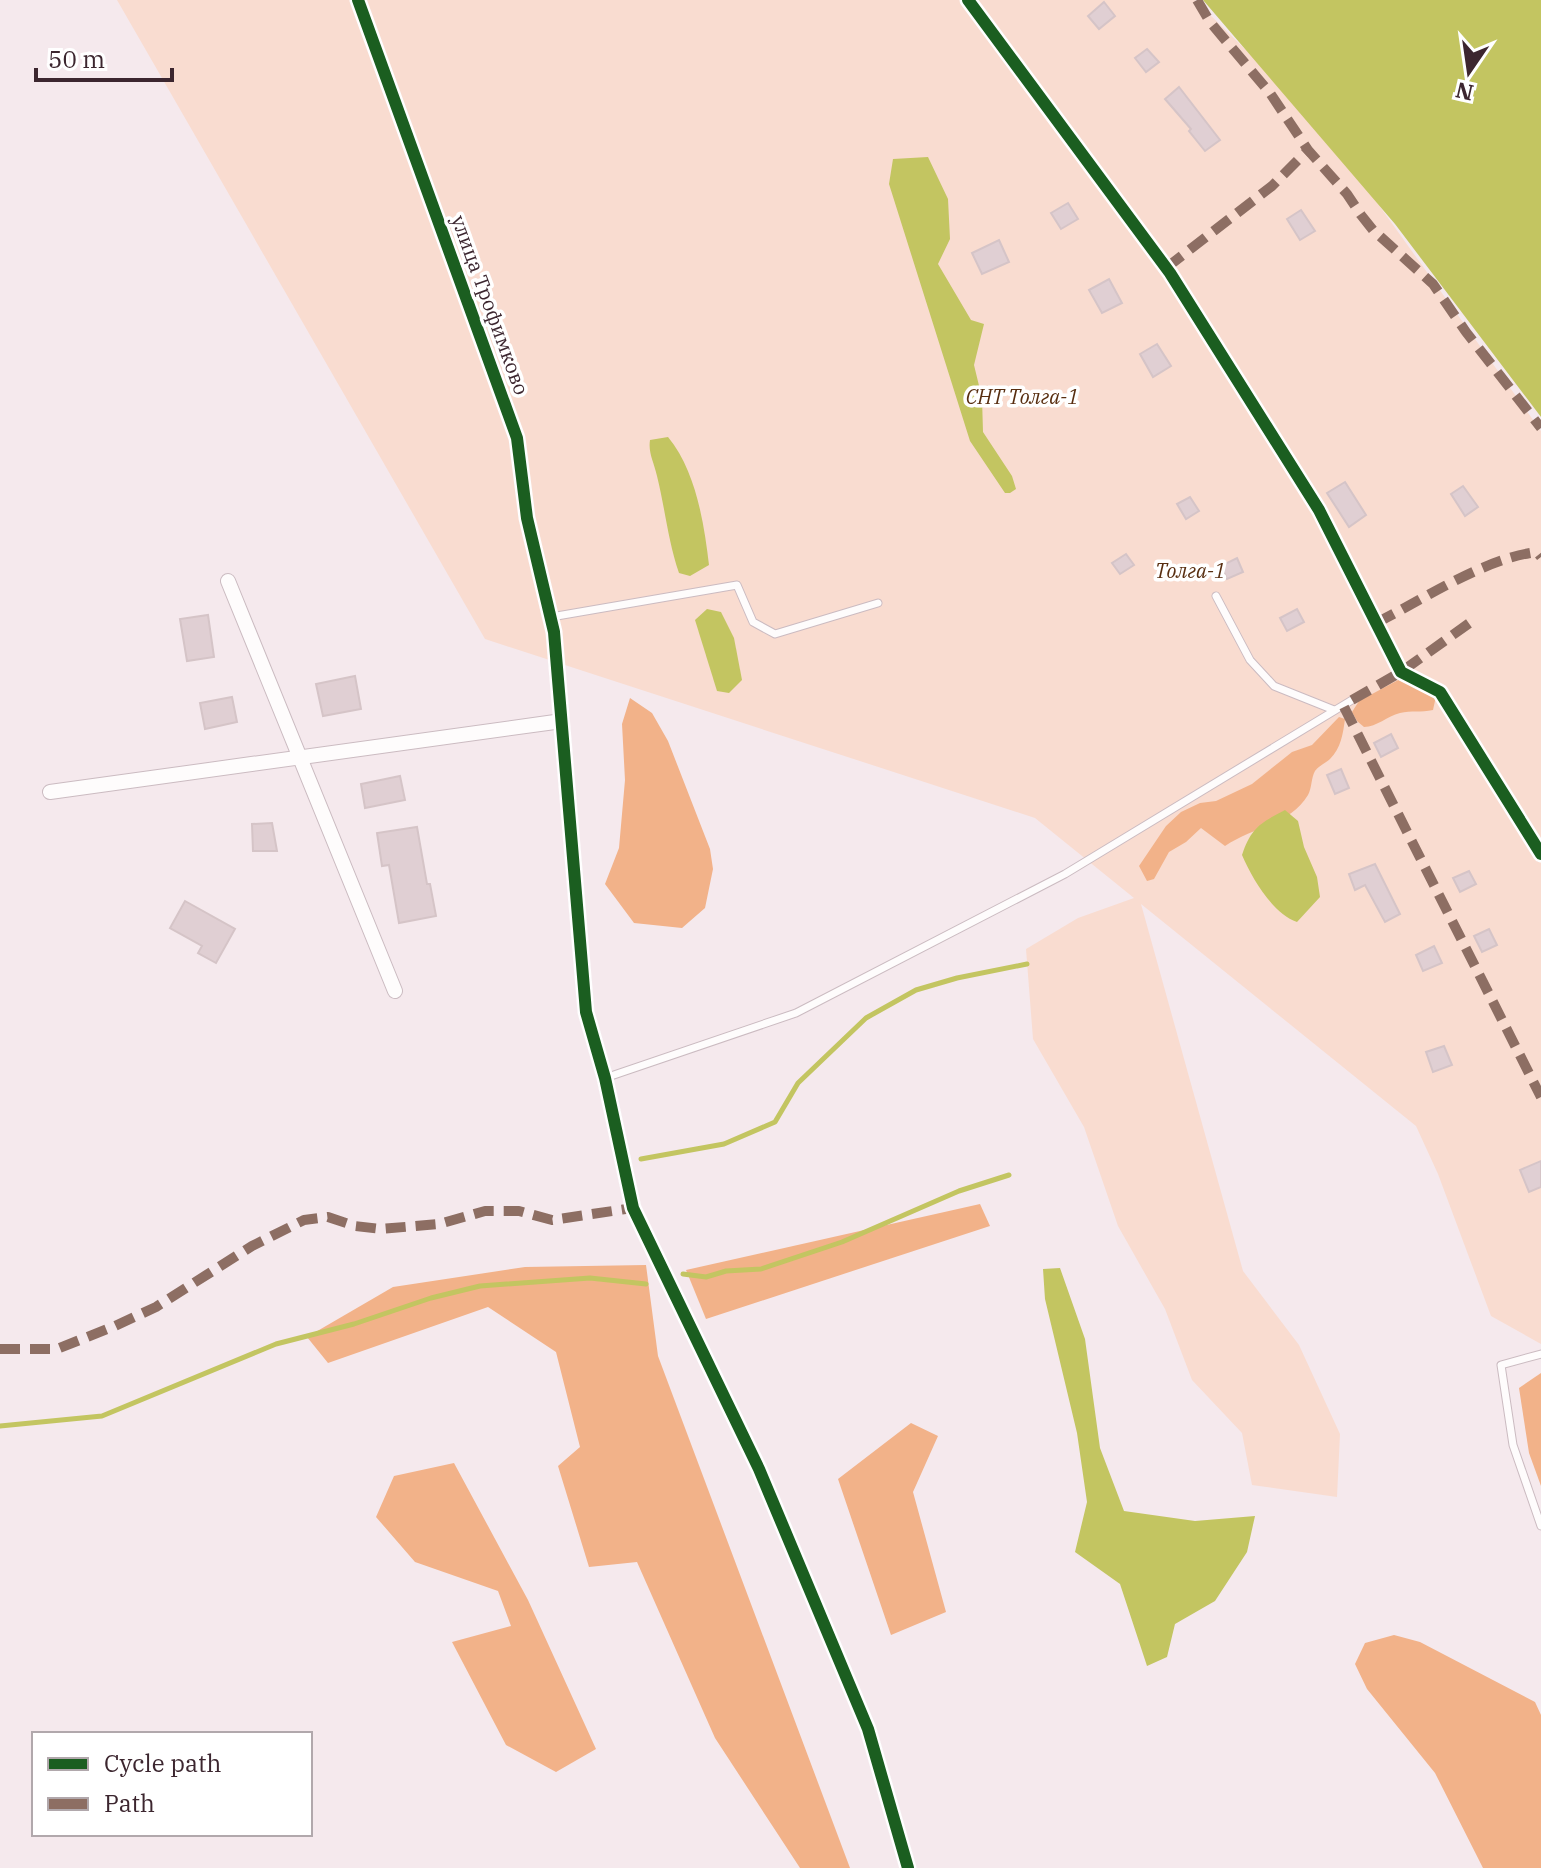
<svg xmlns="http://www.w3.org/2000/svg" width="1541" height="1868" font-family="'IBM Plex Serif',serif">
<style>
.green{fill:#f9dcd0}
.forest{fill:#f2b289}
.water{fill:#c3c561}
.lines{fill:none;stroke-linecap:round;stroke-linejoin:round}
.stream{stroke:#c3c561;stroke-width:5}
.building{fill:#e0cfd3;stroke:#d5c4c7;stroke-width:2}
.service-casing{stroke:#cbbbc1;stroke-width:9}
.minor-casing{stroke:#cbbbc1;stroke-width:16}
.service{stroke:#fefcfc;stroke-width:7}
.minor{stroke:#fefcfc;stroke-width:14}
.quiet{stroke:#8d6e63;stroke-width:10;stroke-dasharray:20 10;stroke-linecap:butt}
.cycleway-casing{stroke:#fff;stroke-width:17}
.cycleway{stroke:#1b5e20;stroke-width:12}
.labels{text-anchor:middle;stroke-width:7;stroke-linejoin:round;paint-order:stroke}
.street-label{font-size:20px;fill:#3c262f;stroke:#fff}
.park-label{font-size:20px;font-style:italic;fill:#582e10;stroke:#fff}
</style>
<rect width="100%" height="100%" fill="#f5e9ed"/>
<polygon class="green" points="117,0 1195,0 1259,63 1373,197 1541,431 1541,1344 1491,1316 1438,1174 1416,1126 1141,904 1243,1271 1299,1345 1340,1434 1337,1497 1252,1485 1242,1433 1192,1380 1165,1309 1118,1226 1084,1127 1033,1039 1026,949 1078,918 1134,898 1035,818 485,639"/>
<g class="forest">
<path d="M1402,678l36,9 -5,23c-12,3 -22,0 -33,3 -13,3 -23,14 -36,14l-7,-6 -5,-9 7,-11z"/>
<polygon points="630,698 652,713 668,741 710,849 713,869 705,908 682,928 634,923 605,884 619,848 625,780 622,724"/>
<path d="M1339,717l6,2c-2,15 -4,29 -15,40 -4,4 -12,7 -15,12 -4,7 -3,17 -7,24 -18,30 -56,32 -83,51l-24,-18 -15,14 -17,10 -15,27 -7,2 -8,-15 27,-40 15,-14 19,-9 16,-2 36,-17 40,-32 20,-7z"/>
<polygon points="980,1204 990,1226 706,1319 686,1270"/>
<polygon points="646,1265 658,1356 850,1868 800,1868 715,1738 637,1562 589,1567 558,1466 580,1447 556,1352 488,1307 328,1363 307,1337 393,1287 525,1267"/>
<polygon points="1541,1373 1541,1486 1529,1453 1519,1388"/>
<polygon points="911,1423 938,1436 913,1492 946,1612 891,1635 838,1479"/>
<polygon points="454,1463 528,1600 596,1749 556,1772 506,1745 452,1642 511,1626 498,1591 415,1562 376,1517 394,1476"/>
<polygon points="1394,1635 1420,1642 1535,1702 1541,1715 1541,1868 1483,1868 1435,1773 1367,1689 1355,1664 1365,1643"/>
</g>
<g class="water">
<polygon points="1203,0 1541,0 1541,417 1395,224"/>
<polygon points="928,157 948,199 950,239 938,264 971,320 984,324 974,365 982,398 983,432 1012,476 1016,489 1010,493 1005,493 970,441 889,184 893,159"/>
<path d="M668,437c28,34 36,86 41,128l-19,11 -11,-3c-11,-32 -14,-65 -22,-97 -3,-14 -9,-23 -7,-36z"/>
<polygon points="707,609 721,612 734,638 742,680 729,693 717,691 695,620"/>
<path d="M1285,810l13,11 6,26 13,30 3,20 -23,25c-25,-9 -45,-44 -55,-67 9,-27 18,-32 43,-45z"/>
<polygon points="1060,1268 1085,1339 1100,1448 1124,1511 1195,1521 1255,1516 1247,1552 1215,1601 1175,1624 1167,1657 1147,1666 1120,1584 1075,1552 1087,1502 1077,1433 1045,1299 1043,1269"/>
</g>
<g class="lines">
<g class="stream">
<polyline points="641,1159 724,1144 775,1122 798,1083 866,1018 916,990 957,978 1027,964"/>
<polyline points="683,1274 706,1277 726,1271 761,1269 842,1242 959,1191 1009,1175"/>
<polyline points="0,1426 102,1416 276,1344 354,1324 431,1298 480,1286 590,1278 646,1284"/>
</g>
</g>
<g class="building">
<polygon points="1104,2 1115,16 1099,29 1088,16"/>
<polygon points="1147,49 1159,62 1146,72 1135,58"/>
<polygon points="1179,87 1220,140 1205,151 1189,131 1191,129 1165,99"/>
<polygon points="1068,203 1078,219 1061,229 1051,213"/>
<polygon points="1301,210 1315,231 1300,240 1287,219"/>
<polygon points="999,240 1009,262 982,274 972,253"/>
<polygon points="1109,279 1122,303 1102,313 1089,290"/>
<polygon points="1157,344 1171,366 1153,377 1140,354"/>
<polygon points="1345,482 1366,515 1349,527 1327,493"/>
<polygon points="1463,486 1478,507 1465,516 1451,494"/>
<polygon points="1190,497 1199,511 1186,519 1177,504"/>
<polygon points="1126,554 1134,565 1120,574 1112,563"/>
<polygon points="1237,558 1243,572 1227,579 1221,566"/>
<polygon points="1297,609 1304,622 1287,631 1280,618"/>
<polygon points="208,615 214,657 187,661 180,619"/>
<polygon points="355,676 361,709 323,716 316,684"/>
<polygon points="232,697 237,722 205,729 200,703"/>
<polygon points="1391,734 1398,748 1381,757 1374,743"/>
<polygon points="1341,769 1349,788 1335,794 1327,775"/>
<polygon points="400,776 405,800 365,808 361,784"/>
<polygon points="272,823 277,851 253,851 252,824"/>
<polygon points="417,827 427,884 430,884 436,916 399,923 389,865 382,866 377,833"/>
<polygon points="1375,864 1400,914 1385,922 1365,885 1355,890 1349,874"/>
<polygon points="1469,871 1476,884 1460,892 1453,878"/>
<polygon points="185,901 235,929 216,963 198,953 202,946 170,928"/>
<polygon points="1489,929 1497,945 1482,952 1474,936"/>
<polygon points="1434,946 1442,963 1423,971 1416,955"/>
<polygon points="1444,1046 1452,1065 1433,1072 1426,1052"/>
<polygon points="1541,1161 1541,1187 1529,1192 1520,1170"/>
</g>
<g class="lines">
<defs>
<g id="service">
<polyline points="1216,596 1250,660 1274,686 1334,710"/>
<polyline points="551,617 737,585 753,622 775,634 878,603"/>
<polyline points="605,1078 796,1013 1065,874 1352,700"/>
<polyline points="1541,1354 1501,1365 1513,1445 1541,1526"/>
</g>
<g id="minor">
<polyline points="358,0 517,438 527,518 554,632 586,1012 605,1078 633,1208 759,1469 868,1729 908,1868"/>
<polyline points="968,0 1170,273 1319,510 1401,672 1440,692 1541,854"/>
<polyline points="228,581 395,991"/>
<polyline points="50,792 562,721"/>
</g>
</defs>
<use href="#service" class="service-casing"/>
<use href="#minor" class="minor-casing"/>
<use href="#service" class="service"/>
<use href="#minor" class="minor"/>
<g class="quiet">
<polyline points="1197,0 1210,22 1270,93 1308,150 1347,194 1361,215 1373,230 1433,284 1466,332 1541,428"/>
<polyline points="1166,268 1272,186 1308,150"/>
<path d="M1376,623c48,-24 109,-65 161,-71l4,5"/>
<polyline points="1352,700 1401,672 1475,619"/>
<polyline points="1344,707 1541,1097"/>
<polyline points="0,1349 57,1349 115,1326 156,1307 252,1246 304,1220 328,1217 355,1226 381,1229 439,1224 485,1211 519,1211 552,1220 633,1208"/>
</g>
<defs>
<g id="cycleway">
<polyline points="358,0 517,438 527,518 554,632 586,1012 605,1078 633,1208 759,1469 868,1729 908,1868"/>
<polyline points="968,0 1170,273 1319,510 1401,672 1440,692 1541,854"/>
</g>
</defs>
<use href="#cycleway" class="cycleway-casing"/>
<use href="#cycleway" class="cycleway"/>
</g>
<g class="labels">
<g class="street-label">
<text transform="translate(490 305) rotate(70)" y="7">улица Трофимково</text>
</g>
<g class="park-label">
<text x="1022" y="404">СНТ Толга-1</text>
<text x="1190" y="578">Толга-1</text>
</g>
</g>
<rect x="32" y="1732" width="280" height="104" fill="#ffffff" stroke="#b1a8ac" stroke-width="2"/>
<rect x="48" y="1758" width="40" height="12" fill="#1b5e20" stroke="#b1a8ac" stroke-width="2"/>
<text x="104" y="1772" font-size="24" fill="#3c262f">Cycle path</text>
<rect x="48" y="1798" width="40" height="12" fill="#8d6e63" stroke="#b1a8ac" stroke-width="2"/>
<text x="104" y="1812" font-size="24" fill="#3c262f">Path</text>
<g transform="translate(1469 72) rotate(193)" stroke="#ffffff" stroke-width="6" paint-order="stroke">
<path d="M0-6L14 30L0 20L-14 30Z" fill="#3c262f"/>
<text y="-12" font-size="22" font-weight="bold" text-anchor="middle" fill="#3c262f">N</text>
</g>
<path d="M36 68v12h136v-12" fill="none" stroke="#3c262f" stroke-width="4"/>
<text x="48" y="68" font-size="24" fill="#3c262f" stroke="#ffffff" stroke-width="6" paint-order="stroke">50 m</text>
</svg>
